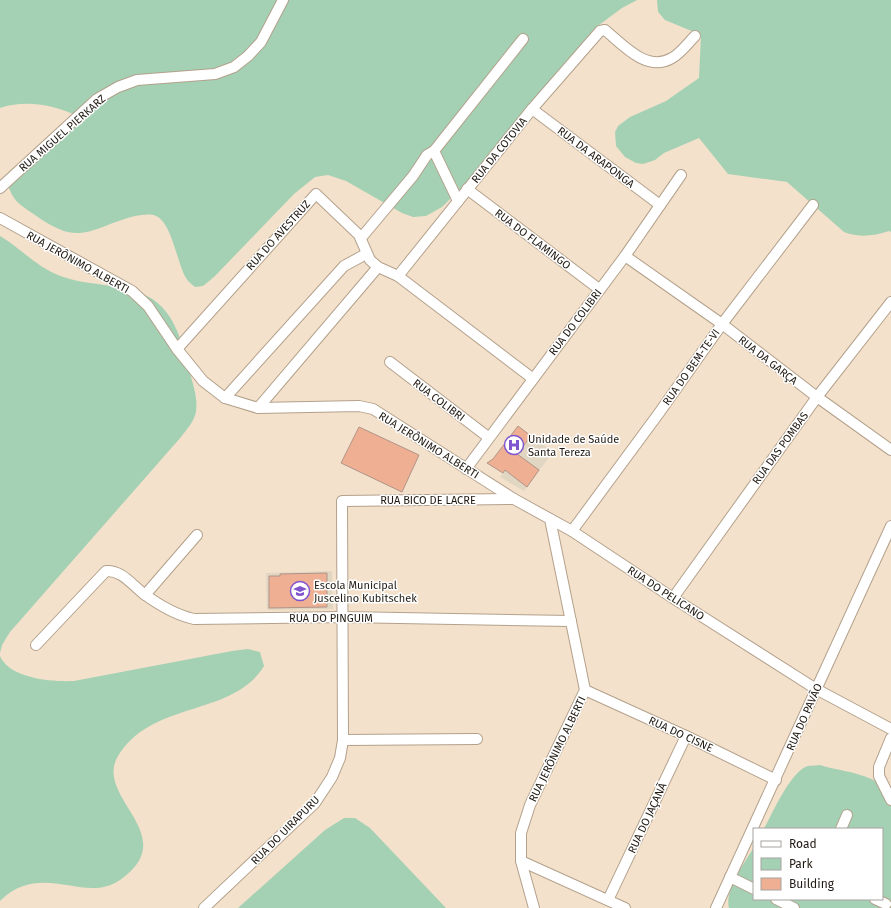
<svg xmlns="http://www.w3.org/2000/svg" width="891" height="908" font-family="'Fira Sans',sans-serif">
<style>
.education{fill:#e1d6c1}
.green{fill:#a4d1b4}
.building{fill:#efaf92;stroke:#af9489}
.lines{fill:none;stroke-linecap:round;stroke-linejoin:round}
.street-casing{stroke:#b3a18c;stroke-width:12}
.street{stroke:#fff;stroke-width:10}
.labels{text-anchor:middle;stroke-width:3;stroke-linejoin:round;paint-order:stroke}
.street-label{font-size:11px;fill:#201a12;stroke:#fff}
.poi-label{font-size:11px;fill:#201a12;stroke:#fff;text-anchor:start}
</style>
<rect width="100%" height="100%" fill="#f4e1cb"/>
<g class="education">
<polygon points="531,436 553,452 524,491 500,477"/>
<polygon points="332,571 333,609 267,610 266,573"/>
</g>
<g class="green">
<path d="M0,0h637l-15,8 -27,20 -120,147 -33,32 -16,9 -13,1 -11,-4 -56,-32 -18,-6 -13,2 -21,17 -80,83 -11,9 -8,1c-3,-3 -7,-5 -9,-9 -9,-15 -14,-55 -30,-62 -6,-3 -14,-1 -21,0 -46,12 -54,32 -100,-1 -16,-11 -23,-14 -28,-34l63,-58 3,-9c-23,-10 -49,-14 -73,-6z"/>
<path d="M657,0h234v232l-2,-1c-16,5 -29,7 -45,1l-57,-50 -59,-8 -29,-36 -35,15 -9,7 -12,4 -7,-1 -11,-6 -9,-11 -1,-14 3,-6 12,-9 36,-16 33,-23 2,-43 -36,-15 -7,-8z"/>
<path d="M0,236c20,12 36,30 58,39 29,12 63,7 91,22 27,15 34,49 41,76 3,12 8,25 6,38 -1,10 -10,19 -15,26l-171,195 -8,13 -2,8z"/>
<path d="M248,649l12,3 4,14c-31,51 -112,34 -146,90 -25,42 66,79 2,124 -36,25 -78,-20 -120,21v-245c10,23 53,26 74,25l158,-30z"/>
<path d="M820,765c25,8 57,7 71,32v111h-162c-5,-17 16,-46 25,-61v52h128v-70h-118c9,-17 24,-52 41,-62 4,-2 10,-1 15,-2z"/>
<polygon points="344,818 355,818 370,828 446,908 238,908 325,830"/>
</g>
<g class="building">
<polygon points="518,426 531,436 517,454 539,470 527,487 505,470 503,473 487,463 493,459"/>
<polygon points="359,427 419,455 402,492 341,463"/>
<polygon points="327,573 327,607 269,608 269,576 280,576 280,574"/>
</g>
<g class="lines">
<defs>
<g id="street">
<polyline points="532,109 660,205"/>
<polyline points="0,188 97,99 118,87 137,80 215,74 234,67 248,56 261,42 283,0"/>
<polyline points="467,189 599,289"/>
<polyline points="458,201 434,151 523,39"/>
<polyline points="0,218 132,291 148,306 177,349 203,381 225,398 258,408 359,406 373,409 514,499 572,531 673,598 816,689 891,729"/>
<polyline points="361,238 413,176 427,155 434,151"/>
<polyline points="625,256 722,324 817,397 891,450"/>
<path d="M398,276l134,-167 68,-78 5,-1c18,15 42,43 67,28 9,-5 16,-15 23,-22"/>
<polyline points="177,349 316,194 359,235 370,260 378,267 398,276 532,378"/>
<polyline points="390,362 488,437"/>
<polyline points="225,398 344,266 366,254"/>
<polyline points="258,408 378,267"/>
<polyline points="466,469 625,256 681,175"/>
<polyline points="572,531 659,413 722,324 813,205"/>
<polyline points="145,595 197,535"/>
<polyline points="673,598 817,397 891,302"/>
<path d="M36,645l70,-74c16,-1 26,14 38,23 15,11 32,21 50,25l150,-2 227,4"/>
<polyline points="585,690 686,736 776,780"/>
<polyline points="891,738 879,767 879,776 891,800"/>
<polyline points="343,740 477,739"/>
<polyline points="841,829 847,815"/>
<polyline points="521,861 625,908"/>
<polyline points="730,877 754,889"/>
<polyline points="776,899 794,908"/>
<polyline points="875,899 886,904"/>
<polyline points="608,900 686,736"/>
<polyline points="204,908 315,803 332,777 340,758 343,740 342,501 514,499"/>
<polyline points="534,908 521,861 521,833 530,805 585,690 550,519"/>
<polyline points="716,908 891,526"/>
</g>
</defs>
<use href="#street" class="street-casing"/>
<use href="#street" class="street"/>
</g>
<defs>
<symbol id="hospital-ring" viewBox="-11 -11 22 22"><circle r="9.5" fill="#fff" stroke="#8056cf" stroke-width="1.5"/><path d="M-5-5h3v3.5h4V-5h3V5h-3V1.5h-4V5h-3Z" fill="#8056cf"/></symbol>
<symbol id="school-ring" viewBox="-11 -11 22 22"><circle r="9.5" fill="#fff" stroke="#8056cf" stroke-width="1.5"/><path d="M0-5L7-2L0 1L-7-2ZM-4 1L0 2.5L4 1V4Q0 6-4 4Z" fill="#8056cf"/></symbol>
</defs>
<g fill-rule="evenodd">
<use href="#hospital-ring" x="503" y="434" width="22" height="22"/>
<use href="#school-ring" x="289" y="580" width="22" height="22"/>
</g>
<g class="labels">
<g class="street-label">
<text transform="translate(62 133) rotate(-41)" y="4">RUA MIGUEL PIERKARZ</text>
<text transform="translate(499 150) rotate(-51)" y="4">RUA DA COTOVIA</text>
<text transform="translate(596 157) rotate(37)" y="4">RUA DA ARAPONGA</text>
<text transform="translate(278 235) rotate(-48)" y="4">RUA DO AVESTRUZ</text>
<text transform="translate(533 239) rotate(37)" y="4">RUA DO FLAMINGO</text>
<text transform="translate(78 262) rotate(29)" y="4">RUA JERÔNIMO ALBERTI</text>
<text transform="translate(575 322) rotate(-53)" y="4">RUA DO COLIBRI</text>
<text transform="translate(768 360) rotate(38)" y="4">RUA DA GARÇA</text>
<text transform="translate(691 367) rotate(-55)" y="4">RUA DO BEM-TE-VI</text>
<text transform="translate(439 400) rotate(37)" y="4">RUA COLIBRI</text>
<text transform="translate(429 445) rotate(32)" y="4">RUA JERÔNIMO ALBERTI</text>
<text transform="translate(780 448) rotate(-54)" y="4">RUA DAS POMBAS</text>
<text x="428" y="504">RUA BICO DE LACRE</text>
<text transform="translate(666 593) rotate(33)" y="4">RUA DO PELICANO</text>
<text x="331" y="622">RUA DO PINGUIM</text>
<text transform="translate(804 717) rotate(-66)" y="4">RUA DO PAVÃO</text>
<text transform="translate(681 734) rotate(25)" y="4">RUA DO CISNE</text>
<text transform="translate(557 749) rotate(-64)" y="4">RUA JERÔNIMO ALBERTI</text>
<text transform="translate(647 818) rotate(-65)" y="4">RUA DO JAÇANÃ</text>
<text transform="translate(285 830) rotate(-45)" y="4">RUA DO UIRAPURU</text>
</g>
<g class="poi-label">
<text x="528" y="443">Unidade de Saúde<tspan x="528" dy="13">Santa Tereza</tspan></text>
<text x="314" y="589">Escola Municipal<tspan x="314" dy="13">Juscelino Kubitschek</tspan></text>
</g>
</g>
<rect x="753" y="828" width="130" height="72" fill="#ffffff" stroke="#a6a3a0"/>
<rect x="761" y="841" width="20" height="6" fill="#ffffff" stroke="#a6a3a0"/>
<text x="789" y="848" font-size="12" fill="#201a12">Road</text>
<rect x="761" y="858" width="20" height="12" fill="#a4d1b4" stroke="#a6a3a0"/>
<text x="789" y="868" font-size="12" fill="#201a12">Park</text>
<rect x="761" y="878" width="20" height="12" fill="#efaf92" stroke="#a6a3a0"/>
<text x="789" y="888" font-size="12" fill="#201a12">Building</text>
</svg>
